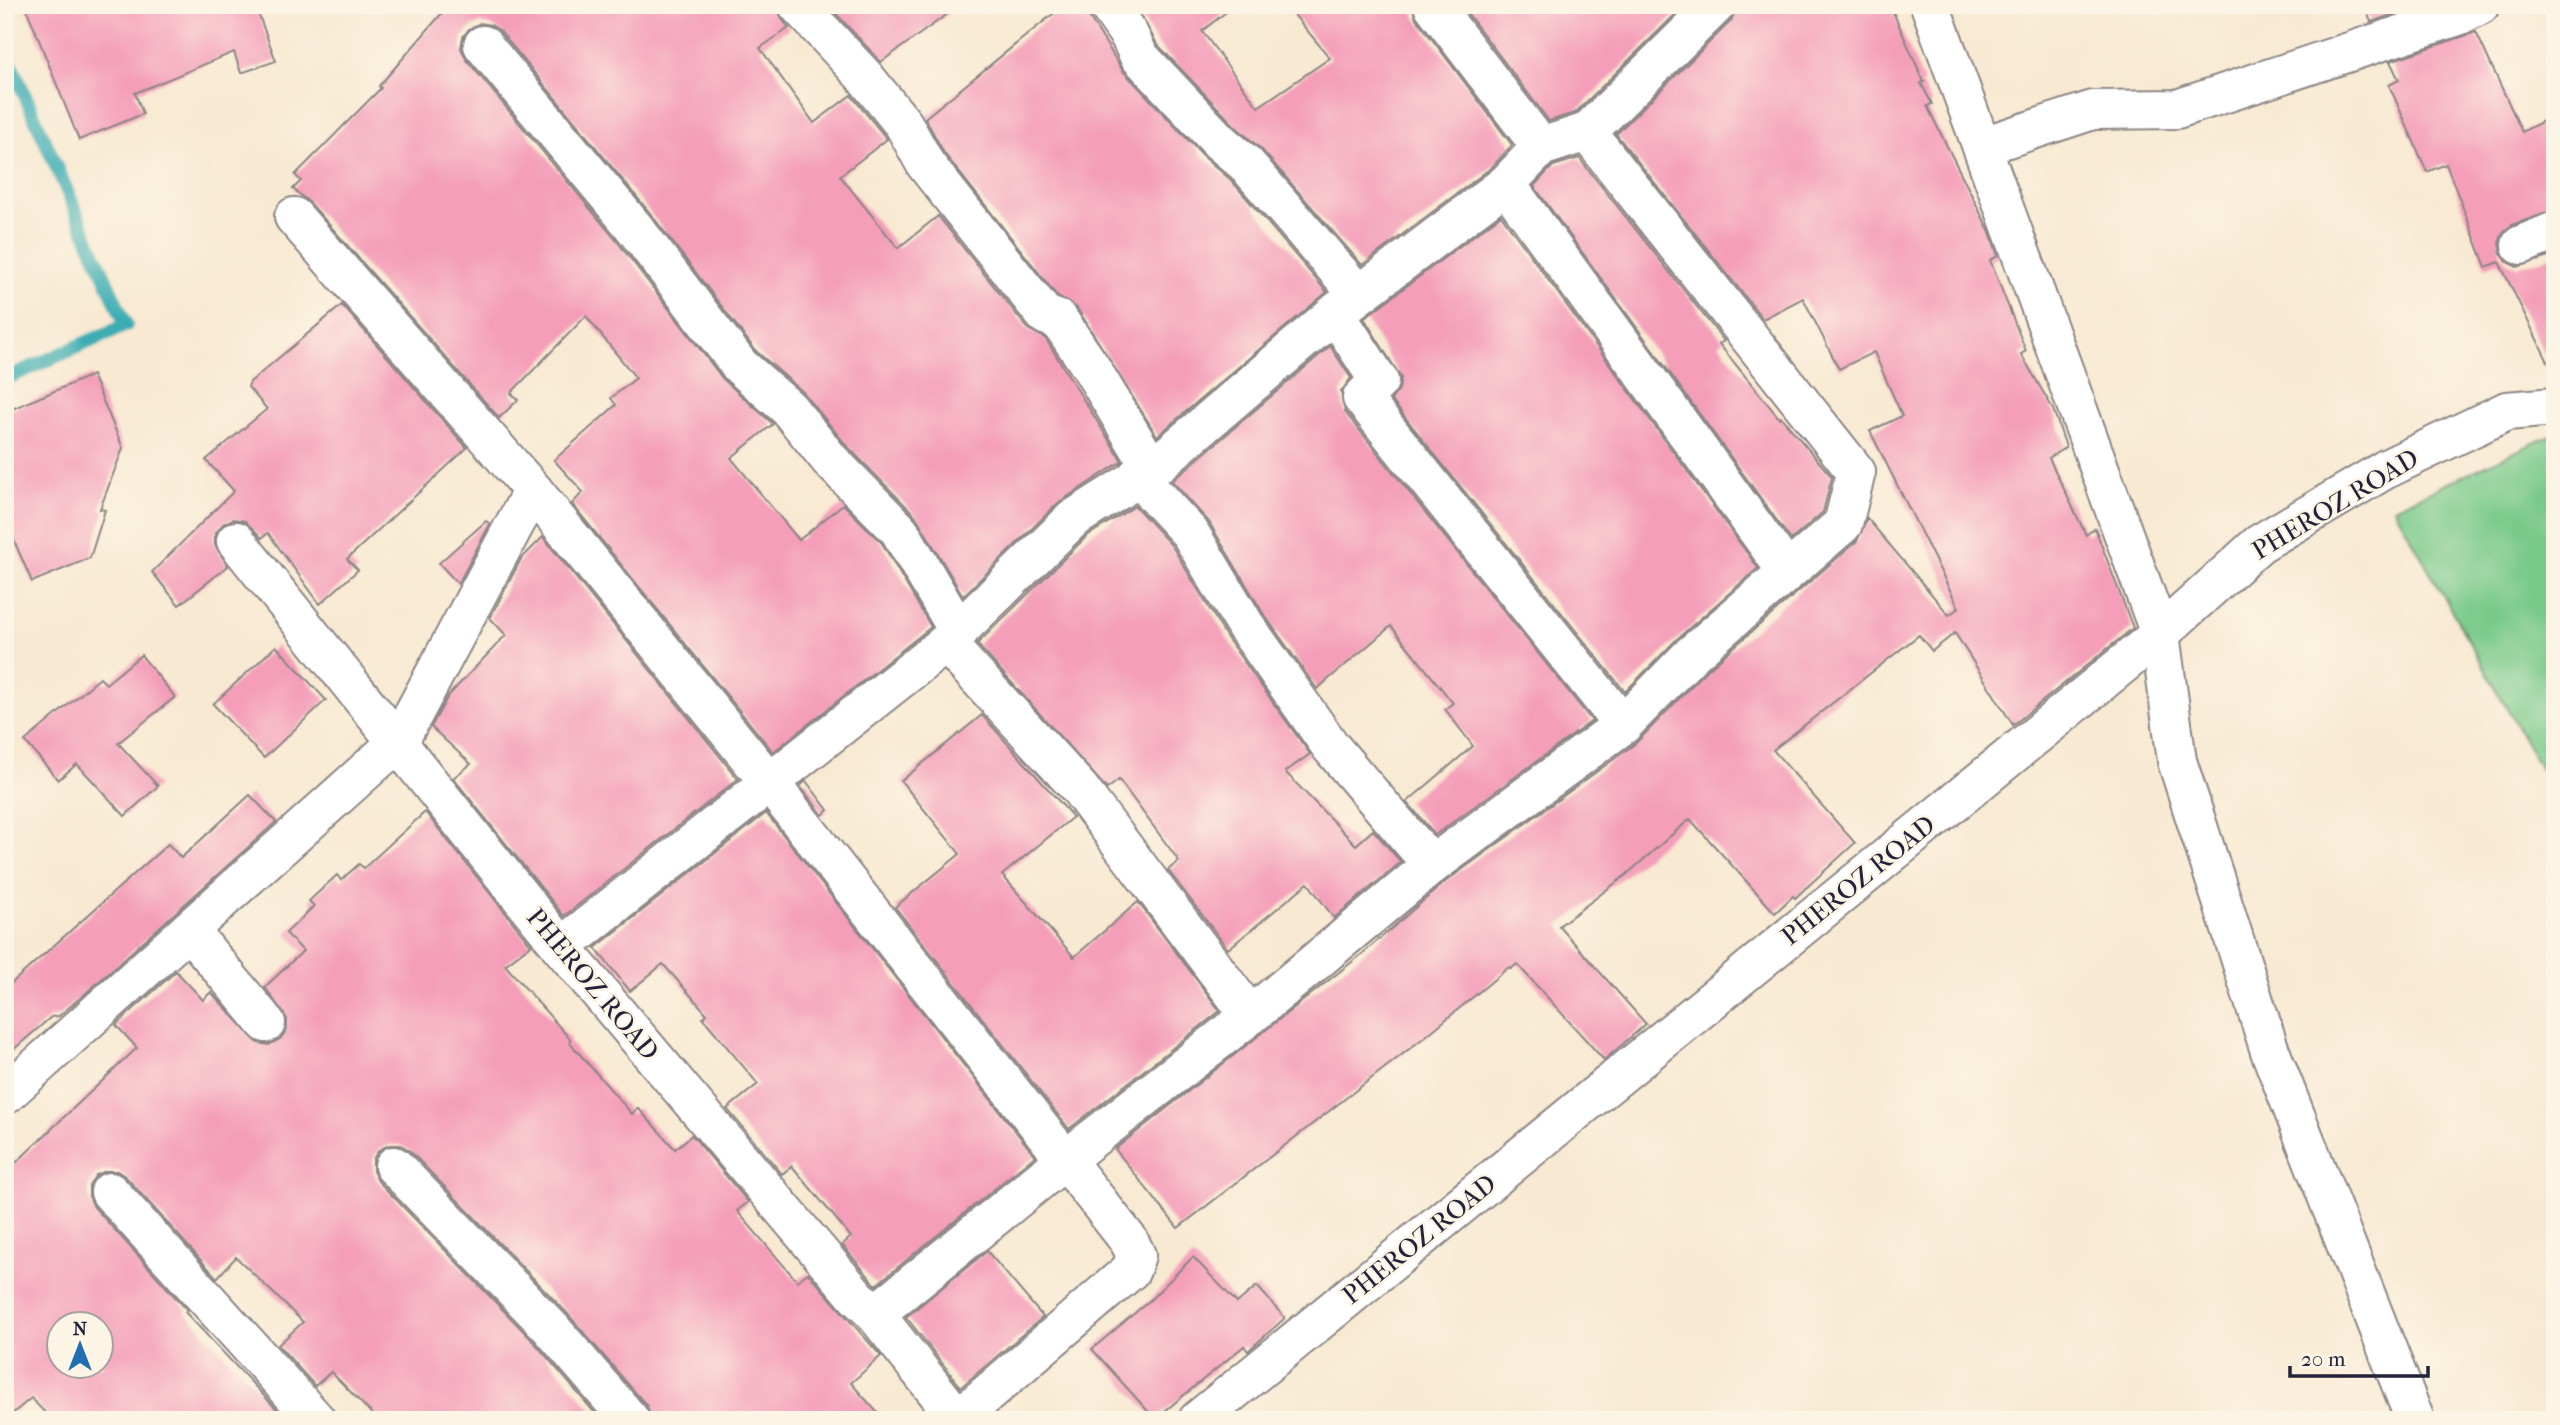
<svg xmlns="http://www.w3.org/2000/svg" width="2560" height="1425" font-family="'IM FELL French Canon',serif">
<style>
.green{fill:#78c98a;stroke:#4d7662;stroke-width:2}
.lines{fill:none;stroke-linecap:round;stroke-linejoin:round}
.stream{stroke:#3cadb4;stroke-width:14}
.building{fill:#f49eb9;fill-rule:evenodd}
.minor-casing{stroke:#8d8686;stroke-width:42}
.minor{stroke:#fff;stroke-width:38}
.labels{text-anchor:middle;stroke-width:5;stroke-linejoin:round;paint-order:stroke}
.street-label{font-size:26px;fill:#22223b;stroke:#fcf5e5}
</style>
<rect width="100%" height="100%" fill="#fcf5e5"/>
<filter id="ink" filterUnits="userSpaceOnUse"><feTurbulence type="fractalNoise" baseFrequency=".0143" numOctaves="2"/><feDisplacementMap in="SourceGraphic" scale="14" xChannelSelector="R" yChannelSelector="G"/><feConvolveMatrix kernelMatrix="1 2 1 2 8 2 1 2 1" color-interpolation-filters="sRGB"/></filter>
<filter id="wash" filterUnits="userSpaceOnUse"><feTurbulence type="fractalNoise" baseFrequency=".00686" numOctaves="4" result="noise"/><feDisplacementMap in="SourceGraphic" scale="28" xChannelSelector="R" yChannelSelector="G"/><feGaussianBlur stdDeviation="1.57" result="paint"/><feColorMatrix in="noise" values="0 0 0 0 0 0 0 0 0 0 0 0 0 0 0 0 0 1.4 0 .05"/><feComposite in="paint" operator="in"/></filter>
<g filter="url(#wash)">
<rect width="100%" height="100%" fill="#f8e9d2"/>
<polygon class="green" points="2555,433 2555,794 2394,508"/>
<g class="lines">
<polyline class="stream" points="5,50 126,325 5,379"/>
</g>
<g id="blocks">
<g class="building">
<polygon points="25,5 255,5 276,61 241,73 234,52 135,93 143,114 79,140"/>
<polygon points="449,5 777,5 782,19 789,28 760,48 814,123 851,95 887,139 840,176 898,248 938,216 1028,329 1045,338 1122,461 1058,503 963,596 915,515 846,445 803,392 756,351 650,213 500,31 491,25 480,23 469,29 463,37 461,48 466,59 616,240 723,379 773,424 731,458 799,540 843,504 882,543 931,627 773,752 572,504 583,492 554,460 616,405 611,398 636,378 586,316 511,393 518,400 499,418 310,203 293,189 301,181 295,175 381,88 379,86"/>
<polygon points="828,5 960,5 881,62"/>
<polygon points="1064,5 1086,5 1090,18 1123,71 1204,157 1231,180 1327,292 1157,436 1077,308 1058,297 944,153 925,118"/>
<polygon points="1135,5 1235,5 1202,31 1258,107 1330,58 1286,5 1412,5 1416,18 1512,145 1491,168 1362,265 1262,150 1235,126 1157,44"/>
<polygon points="1461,5 1685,5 1575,113 1549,121"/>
<polygon points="1737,5 1890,5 1924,82 1921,83 1932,104 1927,106 1990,232 1998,256 1990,260 2026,351 2021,354 2053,409 2066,447 2049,458 2086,535 2095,528 2133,628 2013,725 1955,633 1932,651 1919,635 1773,750 1855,843 1795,898 1793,896 1775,913 1690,819 1626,875 1559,926 1646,1024 1604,1060 1517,964 1511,969 1509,967 1426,1036 1178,1228 1115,1149 1362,954 1445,882 1636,743 1706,671 1857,541 1867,518 1949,615 1959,608 1870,431 1902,416 1874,352 1839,369 1803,298 1763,319 1616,134 1731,21"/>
<polygon points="2364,5 2421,5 2371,22"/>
<polygon points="2476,32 2522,132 2555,115 2555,210 2512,225 2503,232 2499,243 2501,253 2507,262 2517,267 2555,255 2555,376 2499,262 2486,267 2446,164 2427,172 2389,85 2399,80 2390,61"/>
<polygon points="1579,158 1724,341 1719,344 1779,418 1781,417 1832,477 1823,512 1791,540 1534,186 1553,166"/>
<polygon points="1501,215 1758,568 1677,639 1625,692 1391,400 1399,389 1401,378 1364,318"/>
<polygon points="342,305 467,448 347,559 358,570 320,604 268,533 262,538 245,521 233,519 223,524 215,534 215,545 228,566 179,605 152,572 234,491 206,460 267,409 248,387 250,382"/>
<polygon points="1330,346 1351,378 1341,392 1345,412 1592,721 1435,835 1407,802 1473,746 1445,709 1453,703 1391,626 1317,689 1263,613 1209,522 1172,481"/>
<polygon points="92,375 123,448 100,509 105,510 90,558 32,582 5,520 5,412"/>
<polygon points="1135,506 1172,546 1227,638 1310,754 1285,772 1356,845 1373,830 1401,862 1334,918 1308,883 1228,949 1168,870 1179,861 1119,780 1107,789 977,644 1087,536"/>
<polygon points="486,521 490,524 458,584 439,563"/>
<polygon points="543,537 738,779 564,916 453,778 471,764 431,727 448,696 506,635 490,618 521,559"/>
<polygon points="276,646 326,700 264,758 213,704"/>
<polygon points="141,655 175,697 118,743 158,786 125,816 77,764 58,780 25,741 100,678 106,684"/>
<polygon points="982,715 1073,817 1002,875 1074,957 1138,902 1220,1011 1069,1129 895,907 960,854 901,781"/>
<polygon points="806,781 828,810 823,815 800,786"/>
<polygon points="250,795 276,822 86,993 59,1016 51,1017 5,1057 5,989 168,844 181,858"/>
<path d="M425,812l106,133 -26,20 65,74v4l62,71 6,-6 37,41 17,-14 56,67 -11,9 60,70 11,-8 73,83 -30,27 33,37h-233l-4,-14 -81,-94 -156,-161 -9,-6h-12l-10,5 -6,9v12l5,10 156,161 67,78h-223l-47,-48 -16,14 -37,-41 25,-23 -67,-65 -19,21 -91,-101 -9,-6h-11l-10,4 -7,10v11l5,11 93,103 -2,2 98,104 -4,4h-227l-21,-22 -26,22v-247l132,-125 -21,-23 60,-54 27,29 8,-8 47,51 11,2 11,-6 7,-9v-11l-22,-32 38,-36 -17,-18 28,-27 -5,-5 28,-26 4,5 18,-16 5,4zM60,1324h42v42h-42z"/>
<polygon points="766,813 1035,1156 876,1285 842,1245 851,1237 792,1166 782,1174 727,1109 758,1084 703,1018 707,1014 663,964 630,991 595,948"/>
<polygon points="987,1251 1043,1317 961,1387 906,1317"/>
<polygon points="1193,1257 1237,1303 1257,1286 1285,1318 1248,1351 1244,1346 1155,1419 1092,1349 1149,1301"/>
</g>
</g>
</g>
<g filter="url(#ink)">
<use href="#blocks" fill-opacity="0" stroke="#8d8686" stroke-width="2"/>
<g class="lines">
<defs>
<g id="minor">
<polyline points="798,5 865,77 904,125 926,165 1045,315 1059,320 1090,366 1152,469"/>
<polyline points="1108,5 1129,35 1139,56 1220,142 1246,164 1358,294"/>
<polyline points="1433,5 1541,147"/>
<polyline points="1930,5 2160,634 2177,761 2270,1051 2415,1420"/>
<polyline points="483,45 633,226 740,366 788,408 830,460 899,530 959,632"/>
<polyline points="1983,146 2093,110 2177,109 2458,16 2480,5"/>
<polyline points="1506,184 1786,570"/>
<polyline points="294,217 533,490 769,782 1129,1241 1136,1255 1131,1270 958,1419"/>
<polyline points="2521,245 2555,231"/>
<polyline points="1335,313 1379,381 1362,398 1623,725"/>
<polyline points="1137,476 1190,533 1245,625 1331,747 1432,865"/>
<polyline points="236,541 561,947 857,1297 875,1314 959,1420"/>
<polyline points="946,643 1079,788 1249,1014"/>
<polyline points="189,930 266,1023"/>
<polyline points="561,947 946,643 1073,519 1152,469 1335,313 1506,184 1541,147 1587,132 1716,5"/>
<polyline points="5,1095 399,741 533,490"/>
<polyline points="394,1166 550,1327 630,1420"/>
<polyline points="110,1192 316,1420"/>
<polyline points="875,1314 1065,1160 1261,1007 1432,865 1623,725 1691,655 1843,524 1856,472 1587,132"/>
<polyline points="1198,1420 2160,634 2259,544 2386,469 2507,411 2555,407"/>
</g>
</defs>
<use href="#minor" class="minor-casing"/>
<use href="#minor" class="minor"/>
</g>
</g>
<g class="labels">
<g class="street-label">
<text transform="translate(2335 504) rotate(-31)" y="9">PHEROZ ROAD</text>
<text transform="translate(1858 880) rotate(-39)" y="9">PHEROZ ROAD</text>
<text transform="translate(593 984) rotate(50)" y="9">PHEROZ ROAD</text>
<text transform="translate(1419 1239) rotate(-39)" y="9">PHEROZ ROAD</text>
</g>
</g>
<rect width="2560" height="1425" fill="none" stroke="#fcf5e5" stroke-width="28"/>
<g transform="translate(80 1345)"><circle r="33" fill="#fcf5e5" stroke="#a5a1a1" stroke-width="2"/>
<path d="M0-5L12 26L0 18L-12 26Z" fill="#1f6fb2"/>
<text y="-10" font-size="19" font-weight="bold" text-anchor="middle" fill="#22223b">N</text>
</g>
<path d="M2290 1366v10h138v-10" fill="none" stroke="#22223b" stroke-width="3.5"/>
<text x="2301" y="1366" font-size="21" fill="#22223b" stroke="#fcf5e5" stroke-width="5" paint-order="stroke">20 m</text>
</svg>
